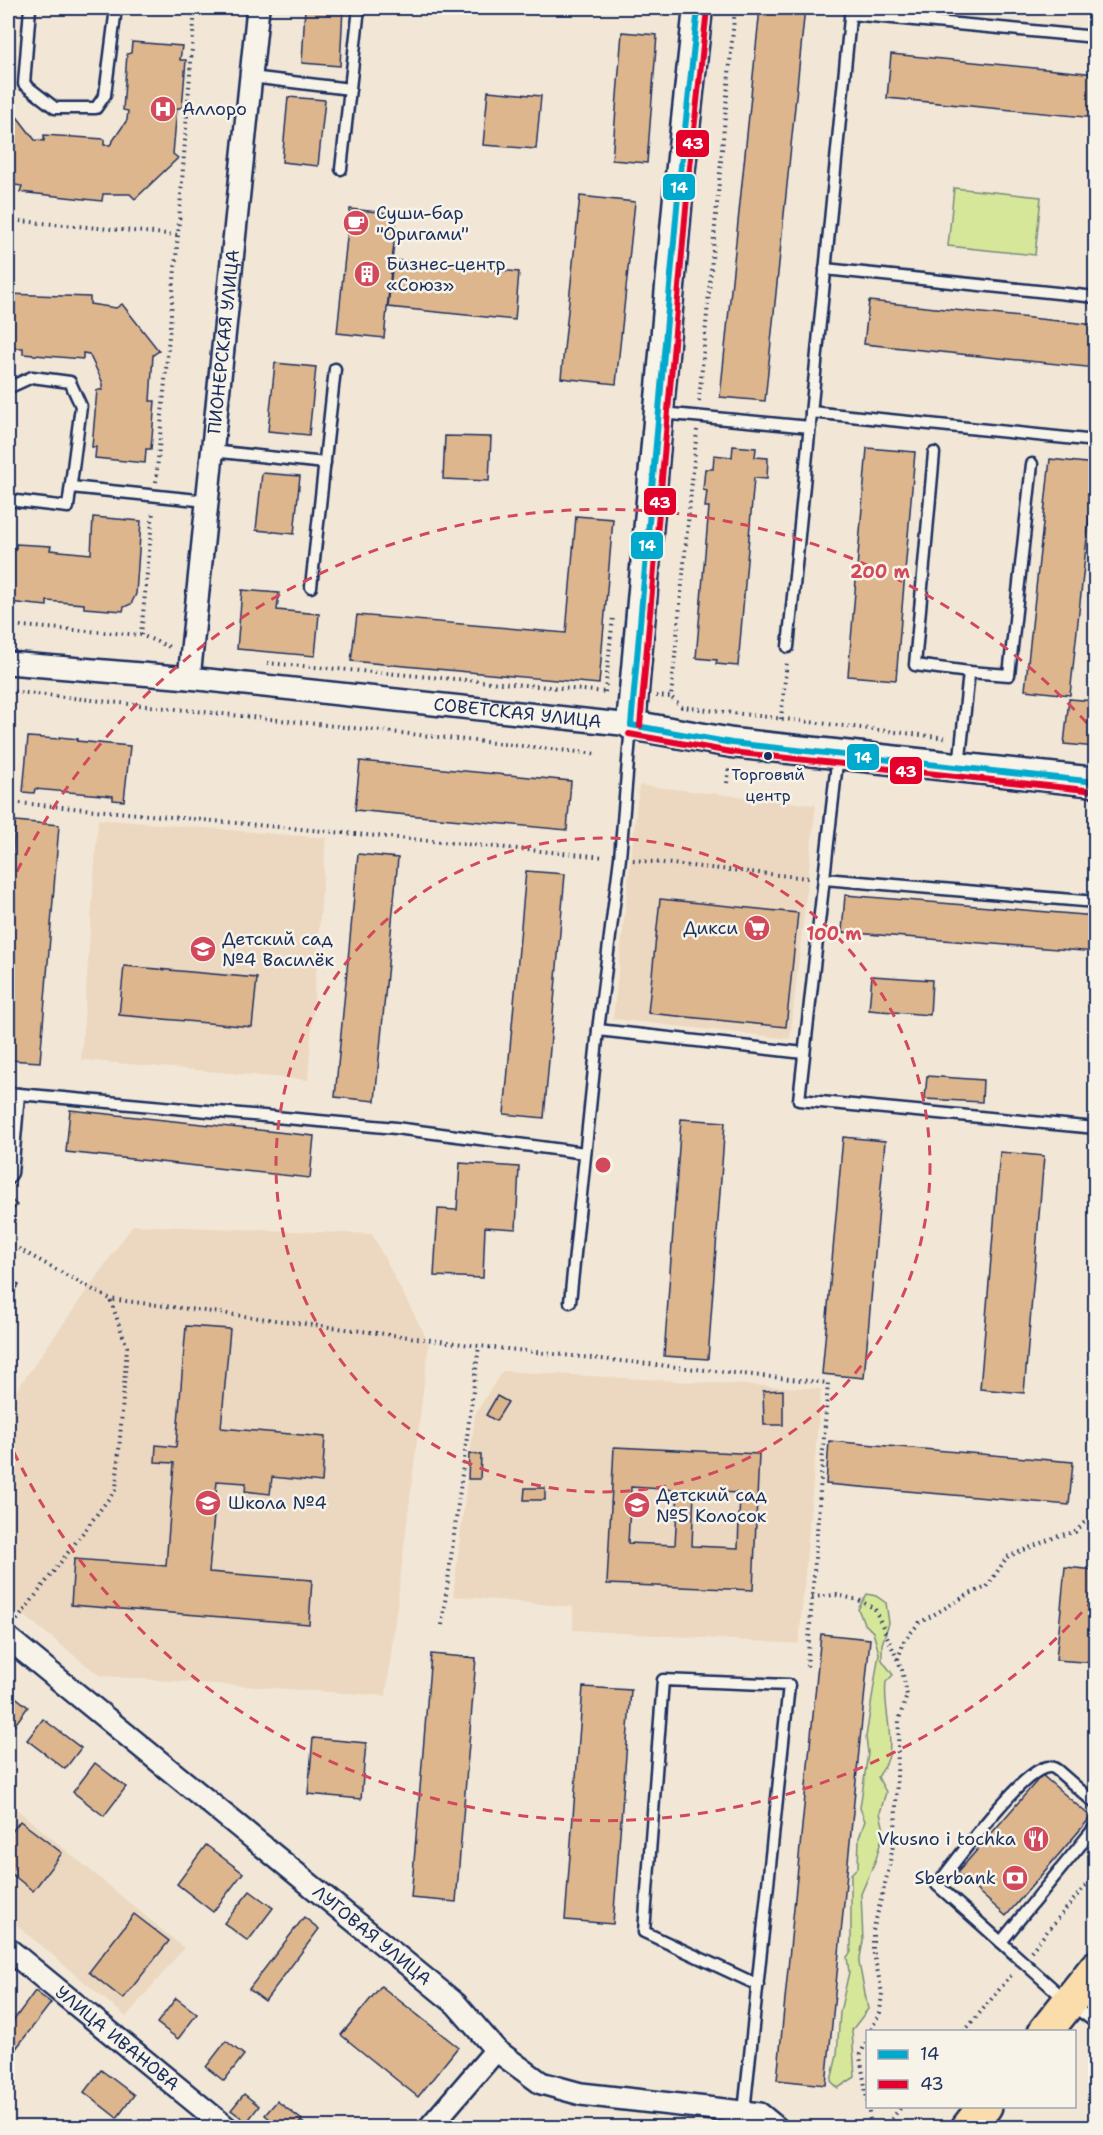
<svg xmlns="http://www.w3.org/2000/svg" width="1103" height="2135" font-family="'Shantell Sans',sans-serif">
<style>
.built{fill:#ecd8c0}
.green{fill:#d7e79a;stroke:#798b7c;stroke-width:1.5}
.building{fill:#deb68e;stroke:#1b2f5e;stroke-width:1.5;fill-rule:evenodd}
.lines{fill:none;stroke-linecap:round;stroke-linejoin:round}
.lane-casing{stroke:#1b2f5e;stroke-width:15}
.street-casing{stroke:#1b2f5e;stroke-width:26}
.secondary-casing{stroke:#1b2f5e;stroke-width:33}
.primary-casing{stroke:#1b2f5e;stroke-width:38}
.path{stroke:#1b2f5e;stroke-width:4;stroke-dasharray:1.5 4.5;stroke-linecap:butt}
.lane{stroke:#f7f3e8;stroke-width:10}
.street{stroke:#f7f3e8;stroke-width:21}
.secondary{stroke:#f7f3e8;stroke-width:28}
.primary{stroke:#fbddab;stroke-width:33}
.bus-1-casing{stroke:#f7f3e8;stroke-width:10}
.bus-2-casing{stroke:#f7f3e8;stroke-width:10}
.bus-1{stroke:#00a9ce;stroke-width:6}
.bus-2{stroke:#e4002b;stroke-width:6}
.ring{fill:none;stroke:#d1495b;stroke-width:3;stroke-dasharray:10 8}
.bus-dot{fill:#1b2f5e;stroke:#f7f3e8;stroke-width:2}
.labels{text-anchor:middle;stroke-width:5;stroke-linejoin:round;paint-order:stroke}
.bus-label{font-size:16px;fill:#1b2f5e;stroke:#f7f3e8}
.poi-label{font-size:18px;fill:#1b2f5e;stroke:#f7f3e8;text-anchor:start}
.street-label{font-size:18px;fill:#1b2f5e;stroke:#f7f3e8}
.centre{fill:#d1495b;stroke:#f7f3e8;stroke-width:3}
.ring-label{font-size:18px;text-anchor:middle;font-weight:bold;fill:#d1495b;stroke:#f7f3e8;stroke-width:5;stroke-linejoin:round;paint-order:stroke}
.line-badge{stroke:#f7f3e8;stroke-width:2}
.badge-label{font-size:16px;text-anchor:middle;font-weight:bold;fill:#fff}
</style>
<rect width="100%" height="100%" fill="#f2e7d6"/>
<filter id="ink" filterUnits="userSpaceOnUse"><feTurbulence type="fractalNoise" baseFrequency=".0167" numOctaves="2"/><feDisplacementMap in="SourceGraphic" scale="12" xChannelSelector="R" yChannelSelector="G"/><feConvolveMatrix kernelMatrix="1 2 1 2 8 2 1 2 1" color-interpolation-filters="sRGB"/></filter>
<g filter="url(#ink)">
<g class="built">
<polygon points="639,785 816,805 790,1039 613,1019"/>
<polygon points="98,819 326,838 308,1080 81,1060"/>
<polygon points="133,1225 372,1234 429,1343 386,1696 100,1676 8,1603 8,1402"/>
<polygon points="502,1371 821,1389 799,1644 573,1630 573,1607 453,1596 475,1414"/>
<polygon points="8,1802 184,1948 126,2017 8,1918"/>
</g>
<g class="green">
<polygon points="954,188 1041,197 1035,255 948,246"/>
<path d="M867,1594l9,2 10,7 3,20 -7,21v16l11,15 -7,7c-3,24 7,49 3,73 -1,7 -7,16 -11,22l8,15 -6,21 4,17 -8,29 -15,35 2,47 -4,22 9,46 -16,21 3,47 -17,11 -7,-7 6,-26 3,-43 9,-40 -2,-15 4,-5v-78l7,-7 1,-29 6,-17 -5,-13 8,-55 -2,-16 13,-84 -6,-21 -9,-9 -6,-14z"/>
</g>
<g class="building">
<polygon points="305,8 343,8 340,66 302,63"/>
<polygon points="760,8 805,8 765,401 720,397"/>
<polygon points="622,32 657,35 647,163 612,160"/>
<polygon points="132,42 182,46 180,60 186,60 182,108 177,108 173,154 178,158 135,199 130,194 103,194 102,201 20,192 22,186 8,184 8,105 35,140 44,141 44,135 104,139 104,145 110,145 127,120 128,111 123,110 127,54 131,53"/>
<polygon points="891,54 1096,74 1096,118 887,98"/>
<polygon points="488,91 541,96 536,149 483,145"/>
<polygon points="288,97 325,100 318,166 282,162"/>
<polygon points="580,196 635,202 616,384 561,378"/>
<polygon points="350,209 397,214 384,338 337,333"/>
<polygon points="393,260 519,272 515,320 388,307"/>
<polygon points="8,294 90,297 90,304 116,308 122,304 159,351 153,355 150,401 155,401 151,449 146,449 145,463 95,458 96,447 92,447 97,390 102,390 102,381 89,354 83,353 83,359 23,354 23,348 14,348 8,354"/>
<polygon points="869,301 1096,325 1096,368 864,344"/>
<polygon points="275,363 316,367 309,435 268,431"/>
<polygon points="445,436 491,437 489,481 443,479"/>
<polygon points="733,446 756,448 755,457 768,458 767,479 754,478 738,666 716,664 717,660 696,658 709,507 705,507 707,491 703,490 705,469 713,469 714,455 732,457"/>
<polygon points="867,448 915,452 896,680 848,676"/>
<polygon points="1050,459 1095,464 1070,695 1025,690"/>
<polygon points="262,473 300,476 294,534 256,530"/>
<polygon points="576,516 613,519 599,684 351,661 357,615 566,633"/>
<polygon points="93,517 141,521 136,594 131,604 124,607 123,611 84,608 84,604 47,601 47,606 8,602 8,547 16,548 16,544 51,546 50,550 91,554"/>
<polygon points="242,590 279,593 277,610 319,614 315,656 237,649"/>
<polygon points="1069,699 1096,701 1096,747 1064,744"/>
<polygon points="28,737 59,739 59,737 78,739 77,741 130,746 124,801 113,800 113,796 35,789 34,793 23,792"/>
<polygon points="360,761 571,781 567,830 355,810"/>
<polygon points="15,821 59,825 40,1062 8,1060 8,917"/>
<polygon points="358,854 398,858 375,1101 335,1097"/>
<polygon points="526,871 565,874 544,1118 504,1114"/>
<polygon points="845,895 1096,916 1096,952 842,932"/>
<polygon points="660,899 798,913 786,1027 648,1013"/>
<polygon points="124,966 257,978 252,1027 119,1015"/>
<polygon points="872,976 932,980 930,1015 869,1010"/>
<polygon points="927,1076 983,1080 982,1102 925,1099"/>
<polygon points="70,1110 314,1136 310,1178 66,1152"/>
<polygon points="681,1119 725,1122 708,1359 664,1356"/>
<polygon points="843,1137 885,1141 864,1378 822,1374"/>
<polygon points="1000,1152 1044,1156 1024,1393 980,1389"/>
<polygon points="460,1163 519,1167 516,1229 485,1227 483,1278 434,1276 438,1209 457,1210"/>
<polygon points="8,1197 17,1205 8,1216"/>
<polygon points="8,1276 19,1285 8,1299"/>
<polygon points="186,1326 230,1329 221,1428 325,1437 322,1482 272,1477 270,1494 245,1491 246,1483 217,1481 209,1572 312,1580 309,1624 71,1605 74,1559 166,1566 174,1463 155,1462 156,1445 176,1447"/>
<polygon points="783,1390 783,1425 764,1425 763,1391"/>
<polygon points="497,1396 508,1402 496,1421 486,1415"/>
<polygon points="829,1441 1073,1462 1069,1505 826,1484"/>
<path d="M614,1447l145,7 -6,136 -146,-6zM631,1487l47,3 -3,55 -47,-2zM694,1491l46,2 -2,55 -46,-2z"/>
<polygon points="469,1454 481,1455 480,1479 468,1479"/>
<polygon points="525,1488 545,1488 545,1500 524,1500"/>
<polygon points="1065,1567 1096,1570 1096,1663 1056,1660"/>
<polygon points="821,1634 870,1639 826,2085 777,2080"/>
<polygon points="431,1654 476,1658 456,1902 411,1898"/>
<polygon points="583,1687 631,1690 613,1924 565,1920"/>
<polygon points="8,1691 28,1707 14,1726 8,1721"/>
<polygon points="43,1719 81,1748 65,1769 27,1740"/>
<polygon points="313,1738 366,1743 361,1799 308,1794"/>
<polygon points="95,1763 126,1787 104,1816 73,1792"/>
<polygon points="1042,1775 1091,1817 1006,1916 957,1873"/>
<polygon points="20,1821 62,1853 33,1891 8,1871 8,1837"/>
<polygon points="206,1845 243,1873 213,1912 177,1884"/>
<polygon points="250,1891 273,1908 248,1941 224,1923"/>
<polygon points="134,1914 169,1941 123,1999 89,1972"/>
<polygon points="304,1917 319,1929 265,2001 249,1989"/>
<polygon points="381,1986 458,2047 418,2097 341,2035"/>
<polygon points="35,1991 51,2003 11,2055 8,2052 8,2028"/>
<polygon points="176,1998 197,2014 178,2039 157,2023"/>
<polygon points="226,2041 244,2055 224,2081 206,2067"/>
<polygon points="101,2070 134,2095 117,2118 84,2092"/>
<polygon points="244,2094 259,2106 247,2122 231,2110"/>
<polygon points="277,2101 302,2120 296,2128 281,2128 265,2115"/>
<polygon points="174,2120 184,2128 169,2128"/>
<polygon points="301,2121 309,2128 296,2128"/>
</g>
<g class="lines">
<defs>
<g id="lane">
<polyline points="30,8 24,84 55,108 96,108 105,95 116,8"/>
<polyline points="850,14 1096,37"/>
<polyline points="251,77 350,89"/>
<polyline points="341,169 359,8"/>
<polyline points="825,269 1096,297"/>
<polyline points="8,388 32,377 70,382 81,406 68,507 8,500"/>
<polyline points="811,412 1096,441"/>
<polyline points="661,413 810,427"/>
<polyline points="212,451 325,463"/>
<polyline points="934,453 915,665 969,672"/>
<polyline points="71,487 207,501"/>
<polyline points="311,587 335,369"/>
<polyline points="788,647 851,8"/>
<polyline points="838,754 799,1100 1096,1128"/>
<polyline points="959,767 969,672 1009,675 1032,464"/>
<polyline points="824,879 1096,902"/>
<polyline points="598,1030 804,1053"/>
<polyline points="8,1093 396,1128 585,1153"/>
<polyline points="8,1179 12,1173 19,1094 14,1096"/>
<polyline points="570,1302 598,1030 620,858 631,725"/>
<path d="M1096,1804l-39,-34c-4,-3 -7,-4 -13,-2 -26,8 -87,92 -107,117l131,117 28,21"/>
<polyline points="1001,1942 1096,1826"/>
<polyline points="744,2112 789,1685 663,1680 644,1932 758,1985"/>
</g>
<g id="street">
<path id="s1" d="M8,663l181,15 442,47"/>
<path id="s2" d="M189,678l69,-670"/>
<path id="s3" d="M8,1638l448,366 40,46 45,33 40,11 179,20 17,14"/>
<path id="s4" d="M8,1949l219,179"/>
<polyline points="429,2128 496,2050"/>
</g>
<polyline id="secondary" points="698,8 679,185 631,725 732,743 1096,782"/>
<g id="primary">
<polyline points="1045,2032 1096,1968"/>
<polyline points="968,2128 985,2106"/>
</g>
</defs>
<use href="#lane" class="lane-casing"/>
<use href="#street" class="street-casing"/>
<use href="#secondary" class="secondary-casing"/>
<use href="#primary" class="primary-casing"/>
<g class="path">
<polyline points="8,220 178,235"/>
<polyline points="699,401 735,8"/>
<polyline points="697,430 671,697 682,707 947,738"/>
<polyline points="156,482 178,235 195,8"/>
<polyline points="8,625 141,635 172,648"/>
<polyline points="141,635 153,511"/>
<polyline points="267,663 607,692"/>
<polyline points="8,691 597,754"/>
<polyline points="605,692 613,617"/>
<polyline points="656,696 671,697"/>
<polyline points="781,719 787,660"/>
<polyline points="727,783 729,766"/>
<polyline points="8,802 605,857"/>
<polyline points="633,860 808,878"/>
<polyline points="8,1243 110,1299 479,1346 828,1383 807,1667"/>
<polyline points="812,1597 836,1595 859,1600 875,1609 902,1670 907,1695 899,1719 895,1835 888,1872 873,1931 873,1949 882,1993 880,2012 870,2032"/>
<polyline points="17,1620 116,1489 127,1347 110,1299"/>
<polyline points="442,1625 479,1346"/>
<polyline points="898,1659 904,1641 919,1623 969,1594 987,1587 1007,1557 1058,1536 1075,1532 1084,1523 1096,1518"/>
<polyline points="1031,1951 1096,1873"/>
<polyline points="964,2032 1013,1973"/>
<polyline points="868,2037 860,2056 868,2105"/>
<polyline points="868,2106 871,2128"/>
<polyline points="884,2128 902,2106"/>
</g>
<use href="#lane" class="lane"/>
<use href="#street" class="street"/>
<use href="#secondary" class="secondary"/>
<use href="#primary" class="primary"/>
<defs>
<g id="bus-1">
<polyline points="631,725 679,185 698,8"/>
<polyline points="631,725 732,743 1096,782"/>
</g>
<g id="bus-2">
<polyline points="640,726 688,186 707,9"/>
<polyline points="629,734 731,752 1095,791"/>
</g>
</defs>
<use href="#bus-1" class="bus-1-casing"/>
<use href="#bus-2" class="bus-2-casing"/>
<use href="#bus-1" class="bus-1"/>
<use href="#bus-2" class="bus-2"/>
</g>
</g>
<g class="ring">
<circle cx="603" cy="1165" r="327"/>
<path d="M1094 1599A655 655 0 0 1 9 1442M9 888A655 655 0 0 1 1094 731"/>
</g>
<defs>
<symbol id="hospital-disc" viewBox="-11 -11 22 22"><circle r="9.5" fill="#d1495b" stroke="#f7f3e8"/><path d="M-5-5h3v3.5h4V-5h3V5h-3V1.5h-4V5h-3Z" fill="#fff"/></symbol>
<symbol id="cafe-disc" viewBox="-11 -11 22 22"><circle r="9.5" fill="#d1495b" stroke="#f7f3e8"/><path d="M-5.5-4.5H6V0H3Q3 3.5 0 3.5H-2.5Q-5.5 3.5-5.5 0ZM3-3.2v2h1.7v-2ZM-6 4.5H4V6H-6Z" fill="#fff"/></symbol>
<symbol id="building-disc" viewBox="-11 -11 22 22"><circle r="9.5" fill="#d1495b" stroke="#f7f3e8"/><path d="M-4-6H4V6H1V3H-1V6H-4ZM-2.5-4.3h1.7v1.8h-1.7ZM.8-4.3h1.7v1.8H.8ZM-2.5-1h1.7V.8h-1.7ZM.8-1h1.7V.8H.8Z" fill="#fff"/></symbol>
<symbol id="supermarket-disc" viewBox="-11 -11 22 22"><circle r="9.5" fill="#d1495b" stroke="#f7f3e8"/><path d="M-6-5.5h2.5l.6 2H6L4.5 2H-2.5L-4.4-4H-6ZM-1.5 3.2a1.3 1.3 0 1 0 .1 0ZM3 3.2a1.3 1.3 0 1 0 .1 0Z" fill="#fff"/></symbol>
<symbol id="school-disc" viewBox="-11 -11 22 22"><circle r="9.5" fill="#d1495b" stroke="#f7f3e8"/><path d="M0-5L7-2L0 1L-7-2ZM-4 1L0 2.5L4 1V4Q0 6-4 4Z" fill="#fff"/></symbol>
<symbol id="restaurant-disc" viewBox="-11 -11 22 22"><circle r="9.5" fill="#d1495b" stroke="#f7f3e8"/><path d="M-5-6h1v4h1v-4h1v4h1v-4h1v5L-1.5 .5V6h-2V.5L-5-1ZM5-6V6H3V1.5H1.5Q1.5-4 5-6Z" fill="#fff"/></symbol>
<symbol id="bank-disc" viewBox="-11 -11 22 22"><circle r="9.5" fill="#d1495b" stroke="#f7f3e8"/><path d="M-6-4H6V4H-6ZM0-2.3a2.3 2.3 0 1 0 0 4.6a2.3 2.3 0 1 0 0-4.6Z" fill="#fff"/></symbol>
</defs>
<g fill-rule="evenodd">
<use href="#hospital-disc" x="148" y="94" width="30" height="30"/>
<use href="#cafe-disc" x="341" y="208" width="30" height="30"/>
<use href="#building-disc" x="352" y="259" width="30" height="30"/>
<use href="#supermarket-disc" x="742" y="913" width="30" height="30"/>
<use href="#school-disc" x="188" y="934" width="30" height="30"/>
<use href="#school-disc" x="193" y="1488" width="30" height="30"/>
<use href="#school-disc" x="622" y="1490" width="30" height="30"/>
<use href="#restaurant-disc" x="1021" y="1824" width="30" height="30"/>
<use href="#bank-disc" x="1000" y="1863" width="30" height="30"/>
</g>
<circle class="bus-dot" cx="768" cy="756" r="5"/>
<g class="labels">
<g class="bus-label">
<text x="768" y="780">Торговый<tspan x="768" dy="21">центр</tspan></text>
</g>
<g class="poi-label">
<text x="182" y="115">Аллоро</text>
<text x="376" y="219">Суши-бар<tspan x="376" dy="21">"Оригами"</tspan></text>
<text x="386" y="270">Бизнес-центр<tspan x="386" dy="21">«Союз»</tspan></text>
<text x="738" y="934" text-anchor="end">Дикси</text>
<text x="222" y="945">Детский сад<tspan x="222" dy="21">№4 Василёк</tspan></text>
<text x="656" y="1501">Детский сад<tspan x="656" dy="21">№5 Колосок</tspan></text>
<text x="228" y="1509">Школа №4</text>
<text x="1016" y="1845" text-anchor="end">Vkusno i tochka</text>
<text x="996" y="1884" text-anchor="end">Sberbank</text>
</g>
<g class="street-label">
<text dy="6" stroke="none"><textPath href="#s2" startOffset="338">ПИОНЕРСКАЯ УЛИЦА</textPath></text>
<text dy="6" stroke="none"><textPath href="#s1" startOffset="512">СОВЕТСКАЯ УЛИЦА</textPath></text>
<text dy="6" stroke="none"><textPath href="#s3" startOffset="470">ЛУГОВАЯ УЛИЦА</textPath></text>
<text dy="6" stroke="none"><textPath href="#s4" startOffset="141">УЛИЦА ИВАНОВА</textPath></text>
</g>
</g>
<circle cx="603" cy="1165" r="9" class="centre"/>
<g class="ring-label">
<text x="880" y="578">200 m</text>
<text x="834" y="940">100 m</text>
</g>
<g class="line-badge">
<rect x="675" y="129" width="35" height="29" rx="6" fill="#e4002b"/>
<rect x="662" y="173" width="34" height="28" rx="6" fill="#00a9ce"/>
<rect x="643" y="487" width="34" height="29" rx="6" fill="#e4002b"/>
<rect x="630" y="531" width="34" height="29" rx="6" fill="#00a9ce"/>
<rect x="846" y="743" width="34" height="28" rx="6" fill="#00a9ce"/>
<rect x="889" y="756" width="34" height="29" rx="6" fill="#e4002b"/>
</g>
<g class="badge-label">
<text x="693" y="149">43</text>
<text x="679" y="193">14</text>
<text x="660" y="508">43</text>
<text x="647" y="551">14</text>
<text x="863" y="763">14</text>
<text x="906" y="777">43</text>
</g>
<rect width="1103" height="2135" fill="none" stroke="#f7f3e8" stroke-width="30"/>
<rect x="15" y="15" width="1073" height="2105" fill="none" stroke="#1b2f5e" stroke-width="2" filter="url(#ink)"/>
<rect x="866" y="2030" width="210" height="78" fill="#f7f3e8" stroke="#9fa5b1" stroke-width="1.5"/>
<rect x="878" y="2050" width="30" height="9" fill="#00a9ce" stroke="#9fa5b1" stroke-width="1.5"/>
<text x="920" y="2060" font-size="18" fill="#1b2f5e">14</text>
<rect x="878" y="2080" width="30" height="9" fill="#e4002b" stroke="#9fa5b1" stroke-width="1.5"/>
<text x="920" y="2090" font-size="18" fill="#1b2f5e">43</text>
</svg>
